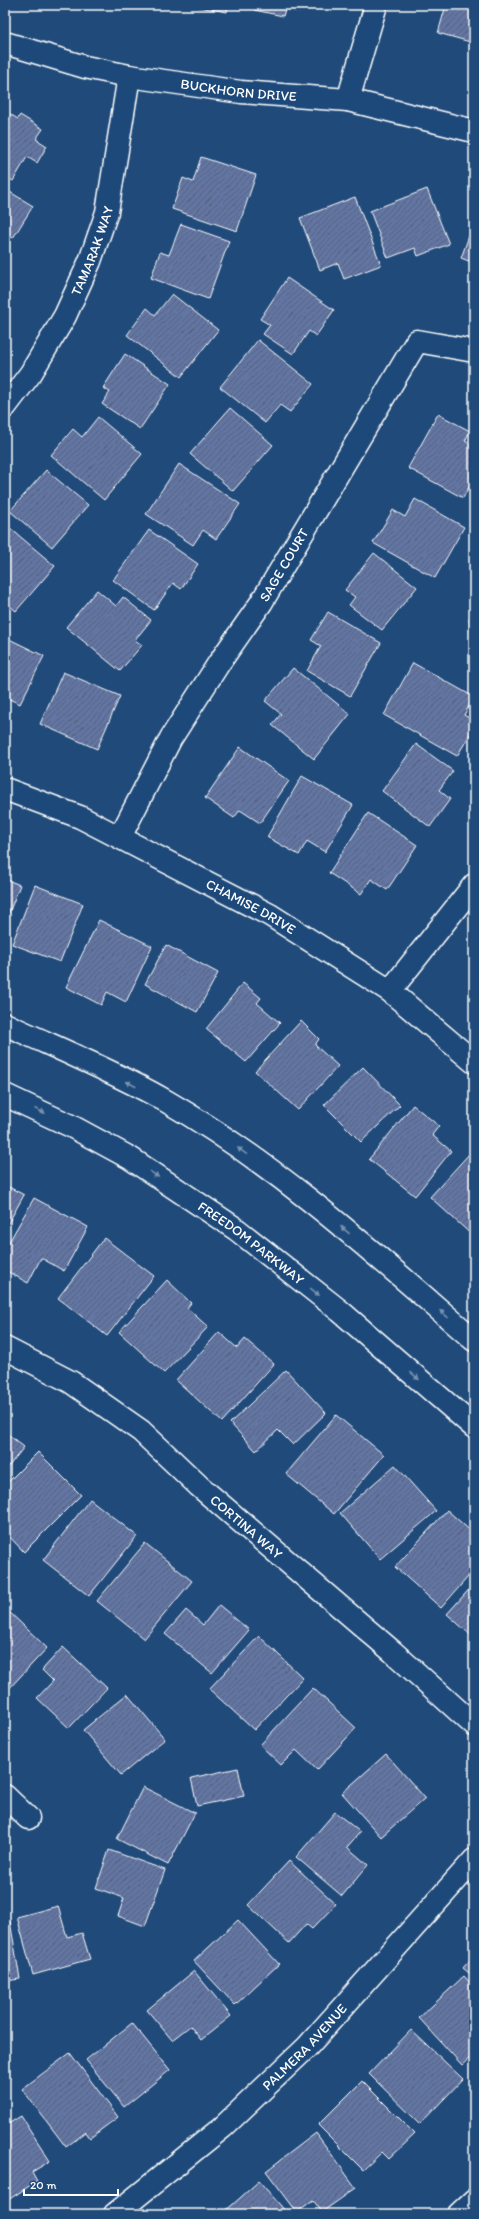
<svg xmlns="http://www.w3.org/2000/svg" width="479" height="2219" font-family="Itim,sans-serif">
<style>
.building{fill:url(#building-hatch);stroke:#fff}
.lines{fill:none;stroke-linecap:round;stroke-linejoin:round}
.street-casing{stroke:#fff;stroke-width:25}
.secondary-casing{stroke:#fff;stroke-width:25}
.street{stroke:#1f4a7a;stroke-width:22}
.secondary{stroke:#1f4a7a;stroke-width:22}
.oneway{fill:#7992af}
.labels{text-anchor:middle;stroke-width:3;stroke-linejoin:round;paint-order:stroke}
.street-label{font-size:14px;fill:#fff;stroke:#1f4a7a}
</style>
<defs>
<pattern id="building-hatch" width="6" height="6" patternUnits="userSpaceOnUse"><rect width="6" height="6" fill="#6274a3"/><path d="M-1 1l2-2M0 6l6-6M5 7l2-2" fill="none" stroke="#576078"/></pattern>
</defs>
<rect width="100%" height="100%" fill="#1f4a7a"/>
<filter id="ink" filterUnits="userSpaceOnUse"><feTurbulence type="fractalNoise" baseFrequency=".025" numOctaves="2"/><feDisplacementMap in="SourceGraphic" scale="8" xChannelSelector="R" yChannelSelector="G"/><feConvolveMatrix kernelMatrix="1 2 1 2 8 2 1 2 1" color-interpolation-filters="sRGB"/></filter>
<g filter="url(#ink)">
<g class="building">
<polygon points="188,5 228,5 227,12"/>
<polygon points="255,5 302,5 300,12 285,9 283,16 254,10"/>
<polygon points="446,5 474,5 474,43 438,33"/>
<polygon points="5,111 18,119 20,115 43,129 36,139 47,146 37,163 27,157 13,181 5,176"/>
<polygon points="201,157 256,175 237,231 172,209 183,178 193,182"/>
<polygon points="5,189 33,206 13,238 5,233"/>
<polygon points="427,189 449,244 418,256 415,248 388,258 370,211"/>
<polygon points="355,197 381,265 344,279 338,263 320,270 300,218"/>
<polygon points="474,222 474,263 461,258"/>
<polygon points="181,224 229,241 208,299 151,278 160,252 169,255"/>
<polygon points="287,278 334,310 316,336 309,331 293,354 263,334 270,325 260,319"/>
<polygon points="172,294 218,330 181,377 127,335 147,308 155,315"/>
<polygon points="258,340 313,384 290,412 280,405 265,423 220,387"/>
<polygon points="125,354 170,384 140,429 102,404 110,392 103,388"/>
<polygon points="230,408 273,445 233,491 190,454"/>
<polygon points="438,414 470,431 465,441 474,446 474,478 463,498 408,468"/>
<polygon points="98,417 142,454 104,500 51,455 73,429 82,437"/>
<polygon points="179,464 240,504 216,539 203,530 193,545 146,514"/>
<polygon points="46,470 88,505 52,547 10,511"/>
<polygon points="415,499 464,527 435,578 373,543 393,510 405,517"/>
<polygon points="10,528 55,566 16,611 5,602 5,535"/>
<polygon points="149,530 198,564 181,589 173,583 154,610 113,580"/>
<polygon points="374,553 417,587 382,630 349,605 355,597 345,590"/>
<polygon points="97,590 116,606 123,597 151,620 135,640 142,645 120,671 66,627"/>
<polygon points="328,612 381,643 350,696 307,671 321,646 311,640"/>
<polygon points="474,618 474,651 469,619"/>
<polygon points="5,637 44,656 20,704 5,697"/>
<polygon points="413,663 474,697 464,715 474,721 474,728 457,756 384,715"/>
<polygon points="293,668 350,714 314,759 272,725 281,714 265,701"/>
<polygon points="63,672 120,696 97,749 40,724"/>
<polygon points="416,744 453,771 439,790 450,799 430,827 382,791"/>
<polygon points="240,747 289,781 260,823 240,810 234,818 205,798"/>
<polygon points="302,776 353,805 325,852 307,841 299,855 267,837"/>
<polygon points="368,813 417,845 387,890 371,879 361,894 329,873"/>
<polygon points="5,879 20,885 5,923"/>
<polygon points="35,885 83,904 60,962 12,944"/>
<polygon points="99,920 152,946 126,1002 107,992 101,1005 66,987"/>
<polygon points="166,945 218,973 197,1012 145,984"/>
<polygon points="243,983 261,998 257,1003 280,1023 246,1062 206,1029"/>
<polygon points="301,1021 319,1039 315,1045 338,1066 298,1110 255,1071"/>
<polygon points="363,1067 400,1105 361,1142 324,1105"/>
<polygon points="413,1105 439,1126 432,1135 451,1151 415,1196 369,1159"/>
<polygon points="470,1153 474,1156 474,1237 430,1197"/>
<polygon points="5,1185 24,1195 5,1229"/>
<polygon points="34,1198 88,1227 64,1271 41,1258 28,1283 5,1270 5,1249"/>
<polygon points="104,1238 154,1276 107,1336 58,1298"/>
<polygon points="167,1280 191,1303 187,1308 208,1327 164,1373 119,1332"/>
<polygon points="219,1332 237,1348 245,1339 274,1364 222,1422 176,1380"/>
<polygon points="286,1370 326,1413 293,1445 278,1430 256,1451 230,1423"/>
<polygon points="336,1415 384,1455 334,1514 286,1474"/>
<polygon points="5,1432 24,1447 5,1471"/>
<polygon points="38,1452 81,1495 24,1552 5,1532 5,1485"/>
<polygon points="395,1465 436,1511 380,1559 340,1513"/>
<polygon points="90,1499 137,1536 89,1596 43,1560"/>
<polygon points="447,1510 474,1534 474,1570 441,1608 395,1567"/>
<polygon points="145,1543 192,1581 144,1639 97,1601"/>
<polygon points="474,1584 474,1638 447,1614"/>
<polygon points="219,1605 249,1630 212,1673 165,1634 186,1610 203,1625"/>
<polygon points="5,1608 47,1648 5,1693"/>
<polygon points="259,1636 303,1678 254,1730 209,1689"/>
<polygon points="63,1647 107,1688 69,1728 37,1698 53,1681 42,1670"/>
<polygon points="313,1688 356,1728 317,1770 296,1750 281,1765 260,1745"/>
<polygon points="127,1694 165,1739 121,1775 83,1730"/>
<polygon points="386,1754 425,1798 381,1837 342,1793"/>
<polygon points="238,1768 244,1796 197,1806 191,1778"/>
<polygon points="143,1787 195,1813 168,1865 117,1839"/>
<polygon points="335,1812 360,1832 347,1847 368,1865 342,1896 296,1857"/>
<polygon points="109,1850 165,1870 145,1926 118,1916 124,1898 96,1888"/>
<polygon points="289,1861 336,1904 312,1929 306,1924 289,1943 248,1905"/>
<polygon points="58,1906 67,1937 82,1933 90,1959 33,1975 17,1917"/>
<polygon points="238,1920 279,1964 235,2005 194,1961"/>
<polygon points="5,1921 10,1921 20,1979 5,1981"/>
<polygon points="474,1955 474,1977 463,1968"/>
<polygon points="194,1971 231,2016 201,2040 190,2026 172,2040 147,2010"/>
<polygon points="464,1976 474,1987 474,2054 462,2065 419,2018"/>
<polygon points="132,2023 170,2070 124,2107 86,2060"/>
<polygon points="411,2030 463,2079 420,2124 369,2074"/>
<polygon points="70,2053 118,2117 90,2138 86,2132 66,2147 22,2089"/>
<polygon points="362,2081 415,2134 389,2159 382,2152 363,2170 318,2125"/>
<polygon points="21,2116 50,2161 32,2172 37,2181 5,2202 5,2126"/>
<polygon points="316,2133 356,2188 322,2212 313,2200 297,2212 266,2171"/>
<polygon points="259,2181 288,2214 222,2214"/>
</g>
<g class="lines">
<defs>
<g id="street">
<path id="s1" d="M5,43l80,24 44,9 112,16 107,8 126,31"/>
<polyline points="348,100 376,5"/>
<path id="s2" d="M5,407l26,-34 34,-57 25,-55 17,-49 22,-136"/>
<path id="s3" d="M5,789l75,28 190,98 120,76 84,71"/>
<path id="s4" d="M120,837l51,-99 48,-75 42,-60 156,-262 57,10"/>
<polyline points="390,991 474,885"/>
<path id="s5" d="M5,1348l66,34 70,49 58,55 194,166 81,73"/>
<polyline points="5,1796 28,1818"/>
<path id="s6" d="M115,2214l108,-87 84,-80 167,-187"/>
</g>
<g id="secondary">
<path d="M5,1024c54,25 110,48 161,77 113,65 210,154 308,239"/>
<path id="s7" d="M5,1095l66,31 59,32 106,71 104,82 134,116"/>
<polyline points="459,2214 474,2200"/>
</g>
</defs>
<use href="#street" class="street-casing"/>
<use href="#secondary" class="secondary-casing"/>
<use href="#street" class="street"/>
<use href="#secondary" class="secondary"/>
</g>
<defs><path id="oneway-solid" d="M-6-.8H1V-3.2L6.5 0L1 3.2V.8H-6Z"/></defs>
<g class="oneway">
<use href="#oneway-solid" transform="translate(131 1084) rotate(-153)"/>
<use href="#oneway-solid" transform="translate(40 1111) rotate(25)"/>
<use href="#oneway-solid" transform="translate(242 1151) rotate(-144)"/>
<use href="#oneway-solid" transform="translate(154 1174) rotate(34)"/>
<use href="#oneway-solid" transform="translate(345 1230) rotate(-140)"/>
<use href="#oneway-solid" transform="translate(315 1292) rotate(39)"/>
<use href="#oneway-solid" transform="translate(444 1314) rotate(-139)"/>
<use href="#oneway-solid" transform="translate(415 1376) rotate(41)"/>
</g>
</g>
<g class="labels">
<g class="street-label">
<text dy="5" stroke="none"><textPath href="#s1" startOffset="239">BUCKHORN DRIVE</textPath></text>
<text dy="5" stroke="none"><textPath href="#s2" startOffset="180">TAMARAK WAY</textPath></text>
<text dy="5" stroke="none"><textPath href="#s4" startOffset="318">SAGE COURT</textPath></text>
<text dy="5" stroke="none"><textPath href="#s3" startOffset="273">CHAMISE DRIVE</textPath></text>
<text dy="5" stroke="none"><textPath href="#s7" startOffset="288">FREEDOM PARKWAY</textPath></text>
<text dy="5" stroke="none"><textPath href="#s5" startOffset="302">CORTINA WAY</textPath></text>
<text dy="5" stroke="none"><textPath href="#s6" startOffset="253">PALMERA AVENUE</textPath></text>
</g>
</g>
<rect width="479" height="2219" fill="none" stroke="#1f4a7a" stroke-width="20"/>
<rect x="10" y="10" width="459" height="2199" fill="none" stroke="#fff" stroke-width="1.5" filter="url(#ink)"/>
<path d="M24 2189v6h94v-6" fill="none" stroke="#ffffff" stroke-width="2"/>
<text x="30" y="2189" font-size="12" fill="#ffffff" stroke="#1f4a7a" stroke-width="3" paint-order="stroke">20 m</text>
</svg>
